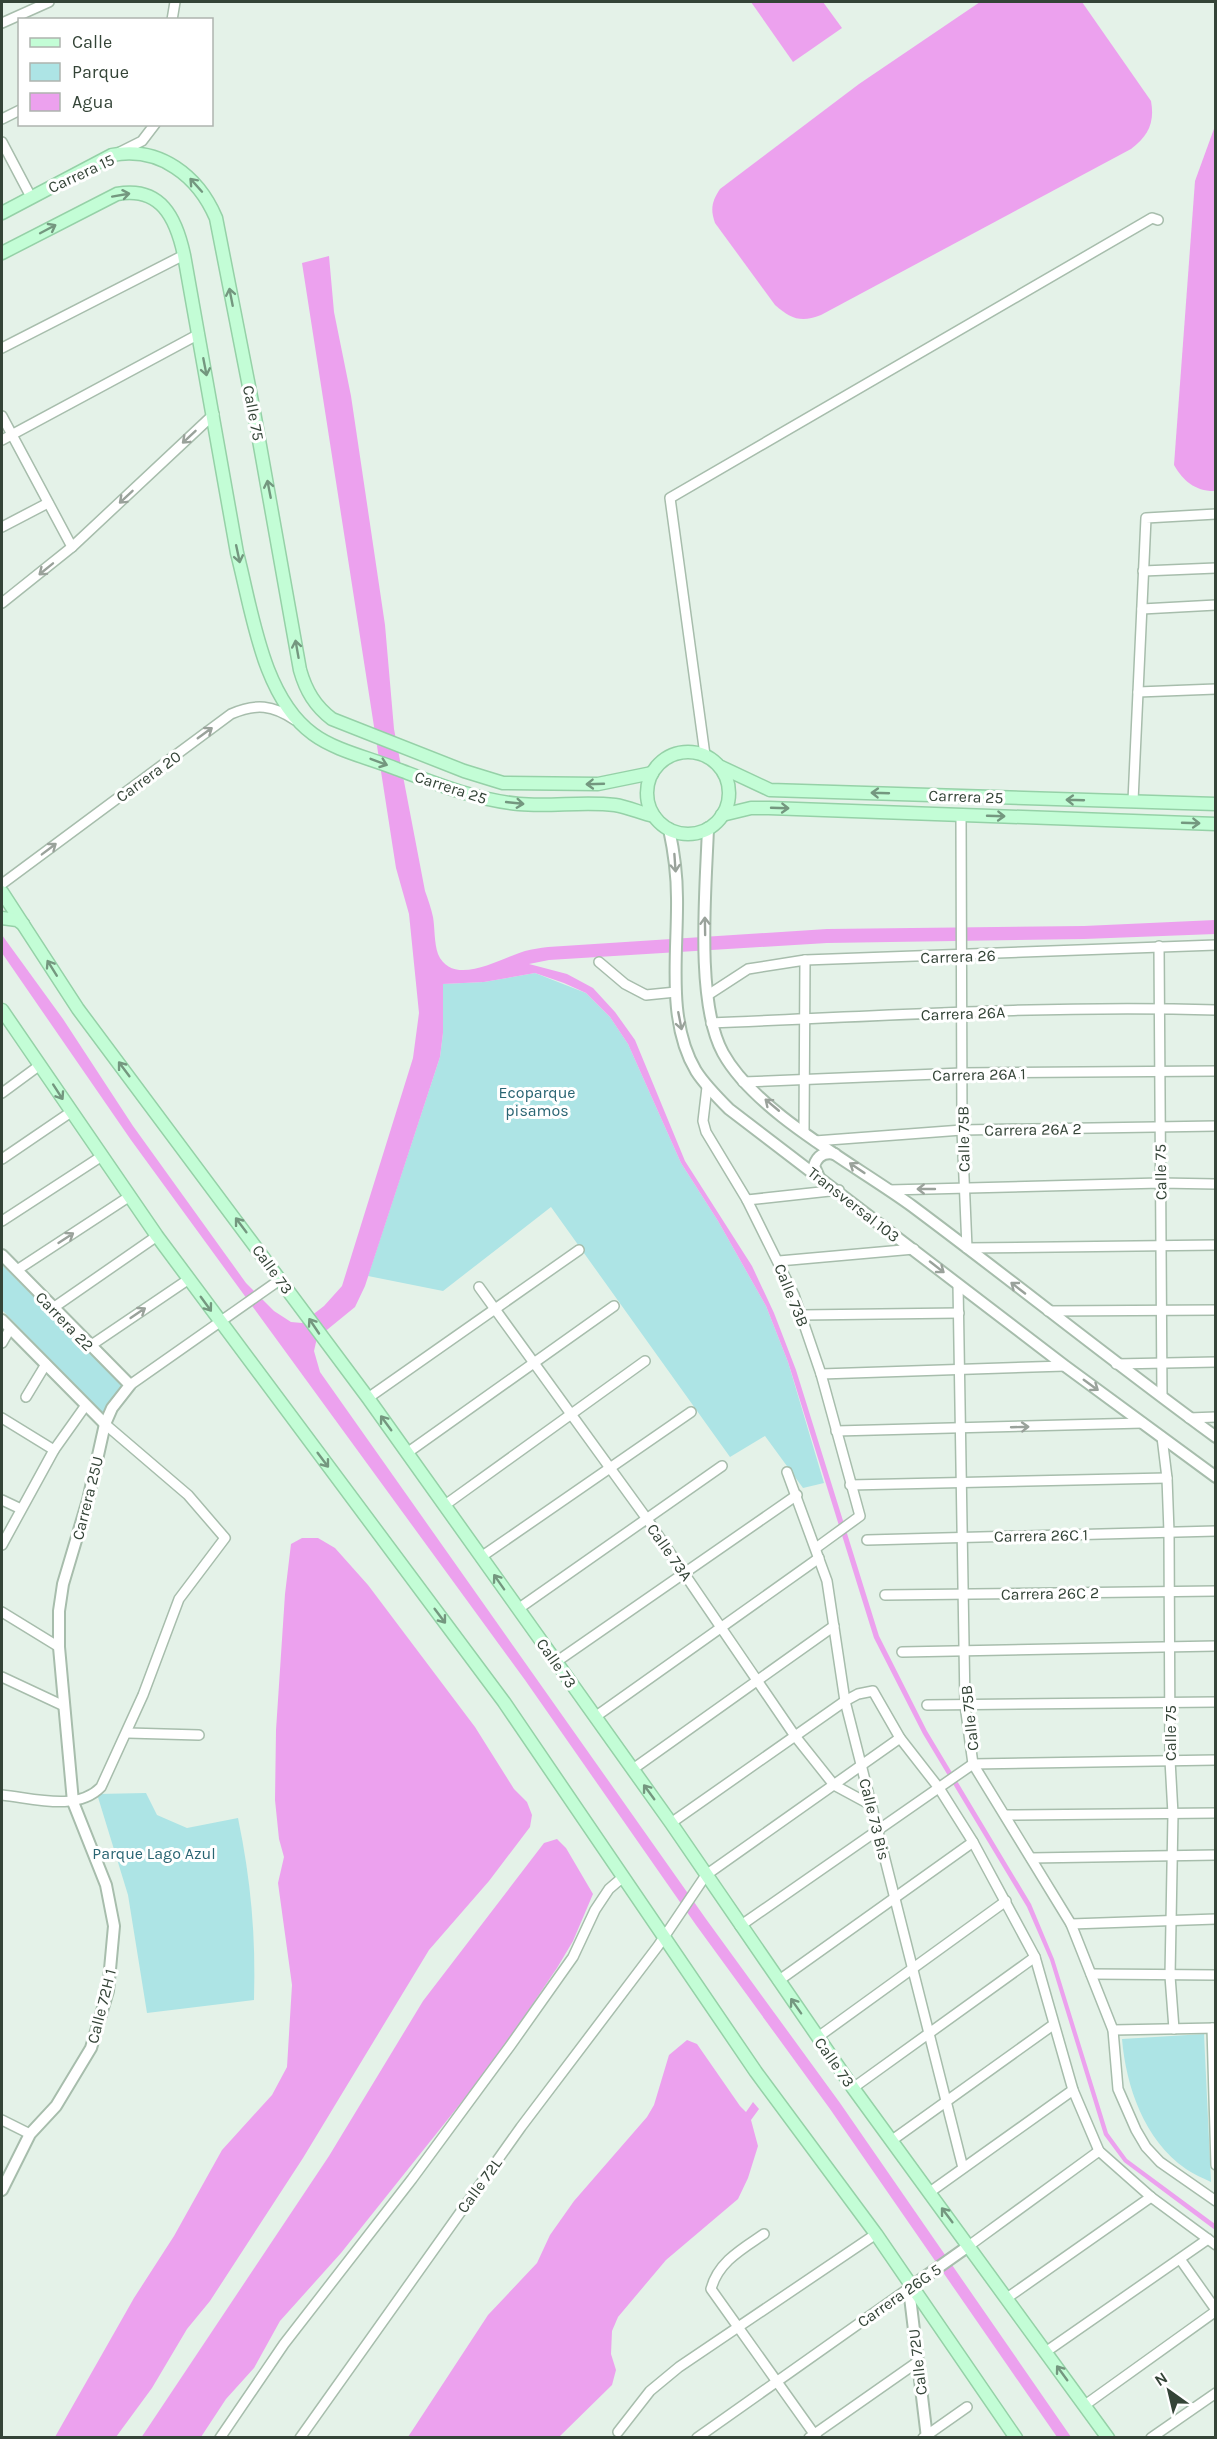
<svg xmlns="http://www.w3.org/2000/svg" width="1217" height="2439" font-family="Karla,sans-serif">
<style>
.green{fill:#ade4e5}
.water{fill:#eca1ee}
.lines{fill:none;stroke-linecap:round;stroke-linejoin:round}
.minor-casing{stroke:#a7bdac;stroke-width:12}
.tertiary-casing{stroke:#a7bdac;stroke-width:14}
.secondary-casing{stroke:#95d1a7;stroke-width:15}
.minor{stroke:#fff;stroke-width:9}
.tertiary{stroke:#fff;stroke-width:10}
.secondary{stroke:#c3fdd6;stroke-width:12}
.oneway{stroke:#74977f}
.oneway2{stroke:#9aa29b}
.labels{text-anchor:middle;stroke-width:6;stroke-linejoin:round;paint-order:stroke}
.street-label{font-size:16px;fill:#344437;stroke:#fff}
.park-label{font-size:16px;fill:#2a6573;stroke:#fff}
</style>
<rect width="100%" height="100%" fill="#e4f2e8"/>
<g class="green">
<polygon points="535,973 586,993 610,1017 628,1044 681,1163 718,1221 766,1306 788,1362 824,1483 803,1488 765,1436 730,1457 551,1207 443,1291 368,1276 440,1057 443,1033 443,984 484,982"/>
<polygon points="2,1265 122,1386 103,1413 2,1310"/>
<path d="M146,1793l11,22 30,13 51,-10c13,63 18,118 16,182l-107,13 -19,-118 -31,-101z"/>
<path d="M1204,2034l7,148c-8,-4 -18,-8 -25,-13 -42,-29 -60,-83 -64,-130z"/>
</g>
<g class="water">
<polygon points="751,2 823,2 842,28 793,62"/>
<path d="M980,2h102l69,99c4,22 -3,35 -20,48l-310,166c-20,8 -30,4 -46,-10l-60,-82c-5,-14 -3,-22 5,-34l139,-105z"/>
<path d="M1215,126l1,365c-20,1 -33,-10 -42,-26l21,-284z"/>
<path d="M329,256l5,56 17,84 34,229 9,104 31,162c3,8 6,17 8,26 2,12 1,26 5,37 15,35 65,3 87,-3 7,-2 15,-3 23,-4l279,-18 257,-3 131,-6v14l-131,5 -257,4 -278,17 -20,4 38,10 26,14 22,24 20,28 50,121 67,105 22,47 22,57 83,266 48,95 104,173 23,55 54,174 19,26 88,65v6l-91,-68 -20,-27 -54,-175 -23,-53 -104,-173 -49,-96 -86,-276 -22,-56 -48,-85 -37,-58 -53,-119 -18,-27 -24,-24 -22,-10 -29,-10 -51,9 -41,2v49l-3,24 -75,229 -10,21 -38,31 -3,13 6,21 386,547 134,184 231,334h-14l-227,-328 -134,-184 -171,-245 -394,-540 -129,-187v-18l61,84 70,107 113,157 28,28 17,11 11,1 22,-17 18,-20 71,-228 6,-45 -10,-99 -13,-46 -94,-605z"/>
<polygon points="302,1538 318,1538 335,1548 368,1585 475,1727 514,1789 527,1802 532,1815 530,1827 489,1881 429,1950 303,2158 210,2301 187,2329 152,2388 116,2437 55,2437 134,2298 174,2236 222,2150 272,2095 287,2067 292,1985 278,1883 284,1857 279,1839 275,1800 276,1730 285,1594 291,1544"/>
<polygon points="557,1839 566,1848 593,1894 573,1941 557,1968 492,2064 341,2253 280,2321 254,2368 226,2399 201,2437 141,2438 329,2156 423,2001 544,1843"/>
<polygon points="687,2040 697,2044 740,2106 746,2112 753,2102 759,2109 751,2120 758,2146 748,2178 738,2199 666,2260 618,2317 612,2331 611,2354 616,2370 612,2385 559,2437 408,2437 488,2315 537,2263 550,2235 574,2201 647,2117 654,2105 669,2055"/>
</g>
<g class="lines">
<defs>
<g id="minor">
<polyline points="172,20 175,2"/>
<polyline points="2,23 49,2"/>
<polyline points="2,119 20,110"/>
<polyline points="2,142 31,197"/>
<polyline points="120,152 142,141 155,124"/>
<polyline points="2,348 184,255"/>
<polyline points="2,416 72,547"/>
<polyline points="2,440 199,334"/>
<polyline points="2,527 48,503"/>
<polyline points="1143,571 1216,568"/>
<polyline points="2,603 72,547 214,414"/>
<polyline points="1142,609 1216,605"/>
<polyline points="1138,692 1216,689"/>
<polyline points="705,755 670,498 1152,218 1158,220"/>
<polyline points="1133,801 1146,518 1216,514"/>
<polyline points="961,815 962,1130 967,1248 1216,1245"/>
<path d="M2,884l229,-170c25,-11 42,-9 64,6"/>
<polyline points="1159,946 1162,1397"/>
<polyline points="599,962 625,984 646,995 676,992"/>
<polyline points="708,995 748,969 805,960 1216,945"/>
<path d="M711,1023c168,-7 336,-18 505,-13"/>
<polyline points="743,1082 962,1073 1216,1071"/>
<polyline points="707,1087 703,1121 706,1132 747,1200 794,1295 821,1374 860,1516 816,1548"/>
<polyline points="2,1093 40,1065"/>
<polyline points="804,1132 805,960"/>
<polyline points="815,1141 962,1130 1216,1126"/>
<polyline points="2,1159 71,1112"/>
<polyline points="889,1190 1160,1183 1216,1184"/>
<polyline points="747,1200 839,1190"/>
<polyline points="2,1221 102,1156"/>
<polyline points="779,1261 914,1249"/>
<polyline points="17,1270 130,1196"/>
<polyline points="958,1284 965,1705 973,1764 1071,1924 1113,2030 1118,2089 1136,2130 1146,2147 1160,2162 1216,2201"/>
<polyline points="479,1287 647,1519 795,1736 834,1785 871,1805"/>
<polyline points="53,1308 157,1236"/>
<polyline points="1048,1311 1216,1310"/>
<polyline points="802,1315 959,1313"/>
<polyline points="2,1343 10,1329"/>
<polyline points="90,1346 189,1279"/>
<polyline points="1116,1364 1216,1362"/>
<polyline points="821,1374 1065,1366"/>
<polyline points="130,1385 281,1279"/>
<polyline points="26,1397 46,1364"/>
<polyline points="368,1398 579,1250"/>
<polyline points="2,1418 54,1450"/>
<polyline points="1189,1418 1216,1417"/>
<polyline points="836,1431 1143,1423"/>
<polyline points="1162,1437 1167,1478 1169,1532 1170,1760 1173,1814 1170,1976 1174,2029"/>
<polyline points="407,1453 614,1306"/>
<polyline points="787,1472 827,1581 845,1701 963,2168"/>
<polyline points="850,1485 1167,1478"/>
<polyline points="2,1500 21,1509"/>
<polyline points="445,1505 645,1361"/>
<polyline points="867,1540 1216,1531"/>
<polyline points="2,1545 54,1450 86,1405"/>
<polyline points="481,1557 691,1412"/>
<polyline points="885,1595 1216,1591"/>
<polyline points="518,1609 722,1466"/>
<polyline points="2,1612 59,1647"/>
<polyline points="902,1652 1216,1646"/>
<polyline points="556,1662 797,1495"/>
<polyline points="2,1677 64,1706"/>
<polyline points="927,1705 1216,1702"/>
<polyline points="595,1717 819,1558"/>
<polyline points="128,1733 199,1735"/>
<polyline points="633,1769 834,1626"/>
<path d="M2,1795c31,3 75,17 99,-8l42,-92 36,-96 46,-61 -37,-43 -83,-71"/>
<polyline points="1007,1815 1216,1813"/>
<polyline points="671,1823 845,1701 858,1694 873,1691 900,1738 939,1788 973,1842 1035,1957 1073,2090 1099,2151 1151,2197 1216,2245"/>
<polyline points="1031,1858 1216,1855"/>
<polyline points="1071,1924 1216,1919"/>
<polyline points="740,1926 973,1764 1216,1760"/>
<polyline points="1091,1974 1216,1975"/>
<polyline points="778,1981 973,1842"/>
<polyline points="1212,2028 1216,2165"/>
<polyline points="1113,2030 1216,2028"/>
<polyline points="818,2037 1006,1901"/>
<polyline points="853,2088 1035,1957"/>
<polyline points="2,2120 30,2134"/>
<polyline points="891,2141 1053,2025"/>
<polyline points="930,2192 1073,2090"/>
<path d="M764,2234c-22,15 -46,28 -53,55l106,149"/>
<polyline points="970,2245 1099,2151"/>
<polyline points="1180,2259 1216,2310"/>
<polyline points="1007,2298 1151,2197"/>
<polyline points="1047,2351 1208,2239"/>
<polyline points="1085,2405 1216,2311"/>
<polyline points="618,2432 650,2391 679,2367 876,2234"/>
<polyline points="220,2438 284,2344 412,2179 510,2046 573,1957 595,1910 609,1889 623,1877"/>
<polyline points="300,2438 521,2127 658,1946 706,1875 900,1738"/>
<polyline points="697,2438 912,2286"/>
<polyline points="809,2438 916,2363"/>
<polyline points="923,2438 967,2407"/>
<polyline points="1151,2438 1216,2393"/>
</g>
<g id="tertiary">
<path d="M708,828c-2,59 -13,174 15,225 33,60 133,112 189,153 102,76 201,156 304,231"/>
<path d="M669,829c5,23 8,46 8,69 1,55 -11,123 19,173 9,14 21,26 33,38l336,257 151,111"/>
<path d="M818,1175l-4,-9c3,-10 10,-15 21,-12"/>
<polyline points="2,1255 130,1385 112,1408 105,1424 88,1500 63,1584 59,1611 59,1647 73,1802 106,1885 114,1926 108,1991 91,2048 56,2106 30,2134 2,2190"/>
<polyline points="2,1320 105,1424"/>
<polyline points="927,2438 910,2297 912,2286 970,2245"/>
</g>
<g id="secondary">
<path d="M2,213l110,-58c48,-9 86,21 104,63l38,194 46,258c6,21 15,36 32,49l132,52 39,12 95,1 54,-11"/>
<path d="M2,253l115,-59c44,-8 59,24 67,61l53,298c15,57 25,144 76,181 23,17 57,24 84,35 40,15 79,31 122,35 32,3 64,-3 96,1 13,2 26,8 39,11"/>
<circle cx="688" cy="793" r="41"/>
<polyline points="721,767 770,790 1216,804"/>
<polyline points="722,815 751,808 769,808 1216,824"/>
<polyline points="2,892 78,1009 368,1398 671,1823 853,2088 1108,2438"/>
<polyline points="2,918 17,920 23,924"/>
<polyline points="2,1010 157,1236 504,1702 756,2072 876,2234 1016,2438"/>
</g>
</defs>
<use href="#minor" class="minor-casing"/>
<use href="#tertiary" class="tertiary-casing"/>
<use href="#secondary" class="secondary-casing"/>
<use href="#minor" class="minor"/>
<use href="#tertiary" class="tertiary"/>
<use href="#secondary" class="secondary"/>
</g>
<defs><path id="oneway-shaft" d="M-6 0H5M1.5-3L5.5 0L1.5 3" fill="none" stroke-width="1.6" stroke-linecap="round" stroke-linejoin="round" transform="scale(1.5)"/></defs>
<g class="oneway">
<use href="#oneway-shaft" transform="translate(196 185) rotate(-132)"/>
<use href="#oneway-shaft" transform="translate(121 195) rotate(-10)"/>
<use href="#oneway-shaft" transform="translate(48 229) rotate(-28)"/>
<use href="#oneway-shaft" transform="translate(231 297) rotate(-101)"/>
<use href="#oneway-shaft" transform="translate(205 367) rotate(79)"/>
<use href="#oneway-shaft" transform="translate(269 489) rotate(-101)"/>
<use href="#oneway-shaft" transform="translate(238 554) rotate(78)"/>
<use href="#oneway-shaft" transform="translate(297 649) rotate(-100)"/>
<use href="#oneway-shaft" transform="translate(379 762) rotate(21)"/>
<use href="#oneway-shaft" transform="translate(595 784) rotate(178)"/>
<use href="#oneway-shaft" transform="translate(880 793) rotate(-178)"/>
<use href="#oneway-shaft" transform="translate(1075 800) rotate(-178)"/>
<use href="#oneway-shaft" transform="translate(515 803) rotate(6)"/>
<use href="#oneway-shaft" transform="translate(780 808) rotate(2)"/>
<use href="#oneway-shaft" transform="translate(996 816) rotate(2)"/>
<use href="#oneway-shaft" transform="translate(1191 823) rotate(2)"/>
<use href="#oneway-shaft" transform="translate(52 968) rotate(-122)"/>
<use href="#oneway-shaft" transform="translate(124 1069) rotate(-127)"/>
<use href="#oneway-shaft" transform="translate(58 1092) rotate(57)"/>
<use href="#oneway-shaft" transform="translate(241 1225) rotate(-127)"/>
<use href="#oneway-shaft" transform="translate(206 1304) rotate(54)"/>
<use href="#oneway-shaft" transform="translate(314 1326) rotate(-124)"/>
<use href="#oneway-shaft" transform="translate(386 1423) rotate(-126)"/>
<use href="#oneway-shaft" transform="translate(323 1460) rotate(53)"/>
<use href="#oneway-shaft" transform="translate(499 1582) rotate(-125)"/>
<use href="#oneway-shaft" transform="translate(440 1616) rotate(53)"/>
<use href="#oneway-shaft" transform="translate(649 1792) rotate(-126)"/>
<use href="#oneway-shaft" transform="translate(796 2006) rotate(-125)"/>
<use href="#oneway-shaft" transform="translate(947 2215) rotate(-127)"/>
<use href="#oneway-shaft" transform="translate(1062 2373) rotate(-126)"/>
</g>
<g class="oneway2">
<use href="#oneway-shaft" transform="translate(189 437) rotate(137)"/>
<use href="#oneway-shaft" transform="translate(126 497) rotate(137)"/>
<use href="#oneway-shaft" transform="translate(46 569) rotate(141)"/>
<use href="#oneway-shaft" transform="translate(205 733) rotate(-36)"/>
<use href="#oneway-shaft" transform="translate(49 849) rotate(-37)"/>
<use href="#oneway-shaft" transform="translate(675 863) rotate(86)"/>
<use href="#oneway-shaft" transform="translate(705 926) rotate(-91)"/>
<use href="#oneway-shaft" transform="translate(680 1021) rotate(79)"/>
<use href="#oneway-shaft" transform="translate(772 1105) rotate(-140)"/>
<use href="#oneway-shaft" transform="translate(857 1168) rotate(-146)"/>
<use href="#oneway-shaft" transform="translate(926 1189) rotate(180)"/>
<use href="#oneway-shaft" transform="translate(66 1238) rotate(-33)"/>
<use href="#oneway-shaft" transform="translate(937 1267) rotate(38)"/>
<use href="#oneway-shaft" transform="translate(1018 1288) rotate(-142)"/>
<use href="#oneway-shaft" transform="translate(138 1313) rotate(-34)"/>
<use href="#oneway-shaft" transform="translate(1091 1385) rotate(36)"/>
<use href="#oneway-shaft" transform="translate(1020 1427) rotate(-2)"/>
</g>
<g class="labels">
<g class="street-label">
<text transform="translate(81 173) rotate(-25)" y="6">Carrera 15</text>
<text transform="translate(254 413) rotate(79)" y="6">Calle 75</text>
<text transform="translate(148 776) rotate(-36)" y="6">Carrera 20</text>
<text transform="translate(451 787) rotate(18)" y="6">Carrera 25</text>
<text transform="translate(966 796) rotate(2)" y="6">Carrera 25</text>
<text transform="translate(958 956) rotate(-2)" y="6">Carrera 26</text>
<text transform="translate(963 1013) rotate(-2)" y="6">Carrera 26A</text>
<text transform="translate(979 1074) rotate(-1)" y="6">Carrera 26A 1</text>
<text transform="translate(1033 1129) rotate(-1)" y="6">Carrera 26A 2</text>
<text transform="translate(963 1139) rotate(-91)" y="6">Calle 75B</text>
<text transform="translate(1160 1172) rotate(-91)" y="6">Calle 75</text>
<text transform="translate(854 1204) rotate(38)" y="6">Transversal 103</text>
<text transform="translate(273 1269) rotate(54)" y="6">Calle 73</text>
<text transform="translate(792 1295) rotate(68)" y="6">Calle 73B</text>
<text transform="translate(65 1321) rotate(46)" y="6">Carrera 22</text>
<text transform="translate(87 1498) rotate(-76)" y="6">Carrera 25U</text>
<text transform="translate(1041 1535) rotate(-1)" y="6">Carrera 26C 1</text>
<text transform="translate(670 1552) rotate(55)" y="6">Calle 73A</text>
<text transform="translate(1050 1593) rotate(-1)" y="6">Carrera 26C 2</text>
<text transform="translate(557 1663) rotate(55)" y="6">Calle 73</text>
<text transform="translate(969 1718) rotate(-96)" y="6">Calle 75B</text>
<text transform="translate(1170 1733) rotate(-90)" y="6">Calle 75</text>
<text transform="translate(875 1819) rotate(76)" y="6">Calle 73 Bis</text>
<text transform="translate(101 2006) rotate(-76)" y="6">Calle 72H 1</text>
<text transform="translate(835 2062) rotate(55)" y="6">Calle 73</text>
<text transform="translate(479 2185) rotate(-54)" y="6">Calle 72L</text>
<text transform="translate(899 2295) rotate(-35)" y="6">Carrera 26G 5</text>
<text transform="translate(917 2362) rotate(-97)" y="6">Calle 72U</text>
</g>
<g class="park-label">
<text x="537" y="1098">Ecoparque<tspan x="537" dy="18">pisamos</tspan></text>
<text x="154" y="1859">Parque Lago Azul</text>
</g>
</g>
<rect width="1217" height="2439" fill="none" stroke="#344437" stroke-width="6"/>
<rect x="18" y="18" width="195" height="108" fill="#ffffff" stroke="#aeb4af" stroke-width="1.5"/>
<rect x="30" y="38" width="30" height="9" fill="#c3fdd6" stroke="#aeb4af" stroke-width="1.5"/>
<text x="72" y="48" font-size="18" fill="#344437">Calle</text>
<rect x="30" y="63" width="30" height="18" fill="#ade4e5" stroke="#aeb4af" stroke-width="1.5"/>
<text x="72" y="78" font-size="18" fill="#344437">Parque</text>
<rect x="30" y="93" width="30" height="18" fill="#eca1ee" stroke="#aeb4af" stroke-width="1.5"/>
<text x="72" y="108" font-size="18" fill="#344437">Agua</text>
<g transform="translate(1169 2391) rotate(326)" stroke="#ffffff" stroke-width="4.5" paint-order="stroke">
<path d="M0-4.5L10 22L0 15L-10 22Z" fill="#344437"/>
<text y="-9" font-size="16" font-weight="bold" text-anchor="middle" fill="#344437">N</text>
</g>
</svg>
